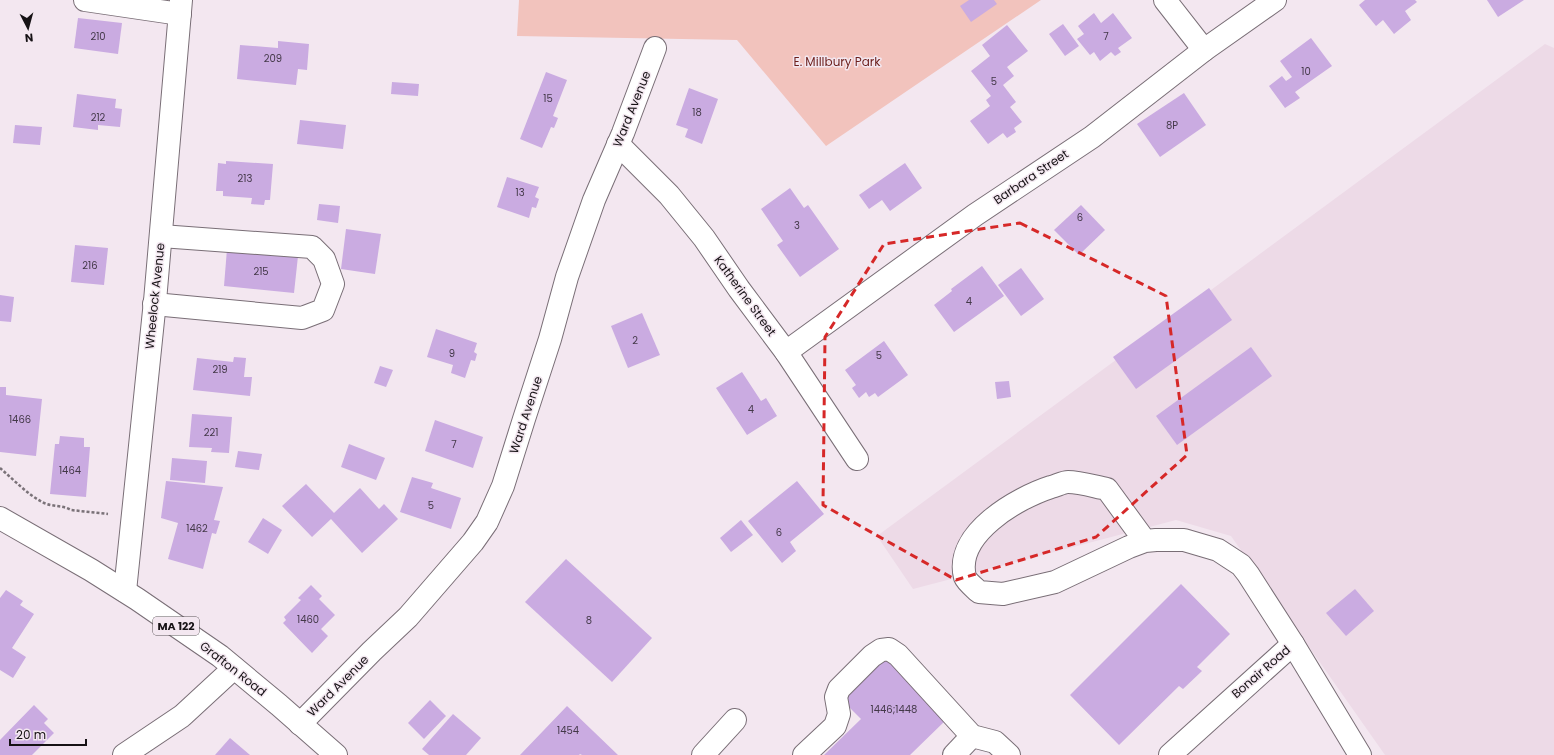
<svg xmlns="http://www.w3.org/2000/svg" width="1554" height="755" font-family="Poppins,sans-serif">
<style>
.built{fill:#eddae7}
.green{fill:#f2c3bd}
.building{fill:#caabe1}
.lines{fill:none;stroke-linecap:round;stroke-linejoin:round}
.minor-casing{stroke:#796e76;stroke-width:24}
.highway-casing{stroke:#796e76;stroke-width:24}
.path{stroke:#7a7278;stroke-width:2.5;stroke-dasharray:3 2;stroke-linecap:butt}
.minor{stroke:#fff;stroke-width:22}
.highway{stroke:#fff;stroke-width:22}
.marked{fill:none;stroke:#d62828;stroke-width:3;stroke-dasharray:8 5;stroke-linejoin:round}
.labels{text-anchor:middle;stroke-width:3;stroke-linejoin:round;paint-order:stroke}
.number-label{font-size:10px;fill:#433848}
.shield{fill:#f3e7f0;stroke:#585257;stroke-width:1}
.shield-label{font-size:11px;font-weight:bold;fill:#161215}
.park-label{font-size:12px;fill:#6c1e1b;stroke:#f3e7f0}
.street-label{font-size:12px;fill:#161215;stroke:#f3e7f0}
</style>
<rect width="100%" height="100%" fill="#f3e7f0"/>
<polygon class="built" points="1545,44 1554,48 1554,755 1385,755 1231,536 1176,520 913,589 877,536"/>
<polygon class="green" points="519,0 1041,0 826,146 737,40 517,36"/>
<g class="building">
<polygon points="969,0 994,0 997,4 971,22 960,6"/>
<polygon points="1365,0 1415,0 1417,2 1405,11 1411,20 1394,34 1383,20 1376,26 1359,5"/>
<polygon points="1487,0 1524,0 1498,17"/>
<polygon points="1094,13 1101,23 1113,13 1132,38 1118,48 1121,52 1115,56 1111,52 1100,61 1094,52 1090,55 1077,39 1084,34 1078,26"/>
<polygon points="78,18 122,23 118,54 74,48"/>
<polygon points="1063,24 1079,46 1065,56 1049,34"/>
<polygon points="1007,25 1028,51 1007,67 1014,76 1003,85 1016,102 1010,107 1022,122 1014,128 1016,132 1007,138 1003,133 988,144 970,121 990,106 986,100 991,96 971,71 990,56 982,45"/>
<polygon points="1311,38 1332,66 1295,92 1300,98 1285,108 1269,86 1282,76 1286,81 1292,77 1280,61"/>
<polygon points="278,41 309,44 307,70 298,69 296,85 237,79 240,45 278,48"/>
<polygon points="546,72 567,80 553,116 558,118 554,128 551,127 542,148 520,139"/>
<polygon points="392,82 419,84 418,96 391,94"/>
<polygon points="689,88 718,99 702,144 685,137 688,129 676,125"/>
<polygon points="1184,93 1206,125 1160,157 1137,124"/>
<polygon points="77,94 116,99 115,108 122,109 120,127 98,125 98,130 73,127"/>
<polygon points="300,120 346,125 343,149 297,144"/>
<polygon points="15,125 42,127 40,145 13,143"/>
<polygon points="226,161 273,164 270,200 265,200 264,205 251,204 252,198 223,196 223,191 216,191 218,163 226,164"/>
<polygon points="905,163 922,188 890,211 882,200 869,209 859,195"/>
<polygon points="507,177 539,187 535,197 539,199 536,208 532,207 529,218 497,207"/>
<polygon points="790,188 804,208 808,205 839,249 800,277 777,245 783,241 761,209"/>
<polygon points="319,204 340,206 338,223 317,220"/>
<polygon points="1081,205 1105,230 1079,255 1054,230"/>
<polygon points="346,229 381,234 375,274 341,269"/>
<polygon points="75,245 108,248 104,285 71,282"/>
<polygon points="227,249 298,256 294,293 224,286"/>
<polygon points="982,266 1004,296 954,332 934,305 952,291 951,289"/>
<polygon points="1021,268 1044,299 1021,316 998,285"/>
<polygon points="1209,288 1232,320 1136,389 1113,357"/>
<polygon points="0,295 14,297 11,322 0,321"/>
<polygon points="642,313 660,355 628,368 611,326"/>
<polygon points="436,329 477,343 474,352 477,354 475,361 471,360 465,378 451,373 453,365 427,357"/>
<polygon points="884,341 908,375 878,397 875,393 869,397 866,392 859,398 852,388 856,385 845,370"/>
<polygon points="1251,347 1272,376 1177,445 1156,416"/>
<polygon points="234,357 246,358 244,377 252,377 250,396 193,390 197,358 233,362"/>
<polygon points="380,366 393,370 386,387 374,383"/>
<polygon points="742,372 761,401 766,398 777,416 747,435 716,388"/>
<polygon points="1009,381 1011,397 997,399 995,382"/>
<polygon points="0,387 6,387 6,395 42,399 36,456 0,452"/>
<polygon points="192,414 232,417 229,453 211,452 212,448 189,447"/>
<polygon points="435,420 483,437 473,468 425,451"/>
<polygon points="60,436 84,438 84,447 90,447 86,497 50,494 55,444 59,444"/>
<polygon points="349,444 385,458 376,480 341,467"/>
<polygon points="238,451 262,454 259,470 235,467"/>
<polygon points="172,458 207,461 205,483 170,480"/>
<polygon points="412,477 433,483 431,488 461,498 451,529 400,512"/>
<polygon points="166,481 223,487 214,520 220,521 216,534 212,533 203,569 168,559 178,523 161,518"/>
<polygon points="797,481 824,514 790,542 796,551 782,563 748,521"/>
<polygon points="306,484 334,513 360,488 379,509 384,504 398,519 362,553 331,519 312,537 282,506"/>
<polygon points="263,518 282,530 268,554 248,542"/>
<polygon points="741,520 753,535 731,552 720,538"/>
<polygon points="566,559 652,638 612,682 525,602"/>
<polygon points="1181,584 1230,634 1197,667 1202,671 1183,689 1179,686 1119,745 1070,695"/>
<polygon points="311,585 322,596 319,599 335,615 321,629 328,636 312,653 283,623 286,620 284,617 301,600 298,598"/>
<polygon points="1355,589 1374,611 1346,636 1326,613"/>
<polygon points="6,590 23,601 20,605 34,614 12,648 26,657 13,678 0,670 0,598"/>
<polygon points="885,655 947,719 910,755 824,755 861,719 840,698"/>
<polygon points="430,700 446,716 424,739 408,723"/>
<polygon points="34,705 48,719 44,723 54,733 32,755 0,755 0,740"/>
<polygon points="567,706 618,755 582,755 580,754 579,755 520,755"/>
<polygon points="453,714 481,738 466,755 429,755 422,749"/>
<polygon points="230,738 250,755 215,755"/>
</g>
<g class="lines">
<defs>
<g id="minor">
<polyline points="85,0 180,14"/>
<polyline points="1165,0 1204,50"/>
<polyline points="618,144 669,195 704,238 739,289 786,352 857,459"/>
<polyline points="154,304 302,318 323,310 333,284 324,259 312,247 161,236"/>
<polyline points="786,352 975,215 1092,137 1204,50 1275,0"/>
<path d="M1145,541l-38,-52c-11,-2 -27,-7 -39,-7 -5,0 -12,4 -17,5 -34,11 -97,47 -86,90 2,5 10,11 14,15l24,2 52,-12 74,-35 16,-6 11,-1h28l34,10 23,15 7,9 45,70"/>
<polyline points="125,591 155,301 181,0"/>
<polyline points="300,724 372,651 408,617 473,542 487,522 503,486 524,419 550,339 567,277 594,200 623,133 655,48"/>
<polyline points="124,755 182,716 234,668"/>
<polyline points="703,755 735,720"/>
<polyline points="804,755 835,726 839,714 836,697 839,689 872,656 881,650 889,649 898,655 972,736 995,742 1009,755"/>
<polyline points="954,755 972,736"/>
<polyline points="1170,755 1293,644 1360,755"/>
</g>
<polyline id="highway" points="0,518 91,570 137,599 220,656 279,705 336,755"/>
</defs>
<use href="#minor" class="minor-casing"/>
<use href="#highway" class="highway-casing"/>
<path class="path" d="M0,468c14,12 28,27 44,35 9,4 19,2 27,7l37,4"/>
<use href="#minor" class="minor"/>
<use href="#highway" class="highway"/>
</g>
<path class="marked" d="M1020,223l146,73 21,159 -91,82 -140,43 -133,-75 2,-168 59,-93z"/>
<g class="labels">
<g class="number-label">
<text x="98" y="40">210</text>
<text x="1106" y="40">7</text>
<text x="273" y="62">209</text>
<text x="1306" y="75">10</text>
<text x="994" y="85">5</text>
<text x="548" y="102">15</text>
<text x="697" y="116">18</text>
<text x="98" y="121">212</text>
<text x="1172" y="129">8P</text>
<text x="245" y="182">213</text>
<text x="520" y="196">13</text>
<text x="1080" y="221">6</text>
<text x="797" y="229">3</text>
<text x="90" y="269">216</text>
<text x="261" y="275">215</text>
<text x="969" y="305">4</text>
<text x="635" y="344">2</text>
<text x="452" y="357">9</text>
<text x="879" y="359">5</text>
<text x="220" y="373">219</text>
<text x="751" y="413">4</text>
<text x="20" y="423">1466</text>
<text x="211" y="436">221</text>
<text x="454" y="448">7</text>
<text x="70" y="474">1464</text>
<text x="431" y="509">5</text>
<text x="197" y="532">1462</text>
<text x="779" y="536">6</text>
<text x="308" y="623">1460</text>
<text x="589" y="624">8</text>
<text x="894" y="713">1446;1448</text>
<text x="568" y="734">1454</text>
</g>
<rect class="shield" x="153" y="617" width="46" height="18" rx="3"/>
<g class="shield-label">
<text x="176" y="630">MA 122</text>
</g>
<g class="park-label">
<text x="837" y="66">E. Millbury Park</text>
</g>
<g class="street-label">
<text transform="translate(632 109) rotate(-68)" y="4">Ward Avenue</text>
<text transform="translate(1031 177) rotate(-34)" y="4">Barbara Street</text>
<text transform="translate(155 296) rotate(-84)" y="4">Wheelock Avenue</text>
<text transform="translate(745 296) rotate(54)" y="4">Katherine Street</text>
<text transform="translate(526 415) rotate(-72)" y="4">Ward Avenue</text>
<text transform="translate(233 669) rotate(38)" y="4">Grafton Road</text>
<text transform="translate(1261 672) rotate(-41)" y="4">Bonair Road</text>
<text transform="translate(338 686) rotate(-45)" y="4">Ward Avenue</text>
</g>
</g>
<g transform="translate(28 28) rotate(174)" stroke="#f3e7f0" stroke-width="3" paint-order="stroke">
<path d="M0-3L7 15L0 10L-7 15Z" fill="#161215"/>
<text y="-6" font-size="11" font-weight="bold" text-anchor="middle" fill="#161215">N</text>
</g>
<path d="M10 739v6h76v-6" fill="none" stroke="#161215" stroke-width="2"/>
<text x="16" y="739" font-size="12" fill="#161215" stroke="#f3e7f0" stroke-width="3" paint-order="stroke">20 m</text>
</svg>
